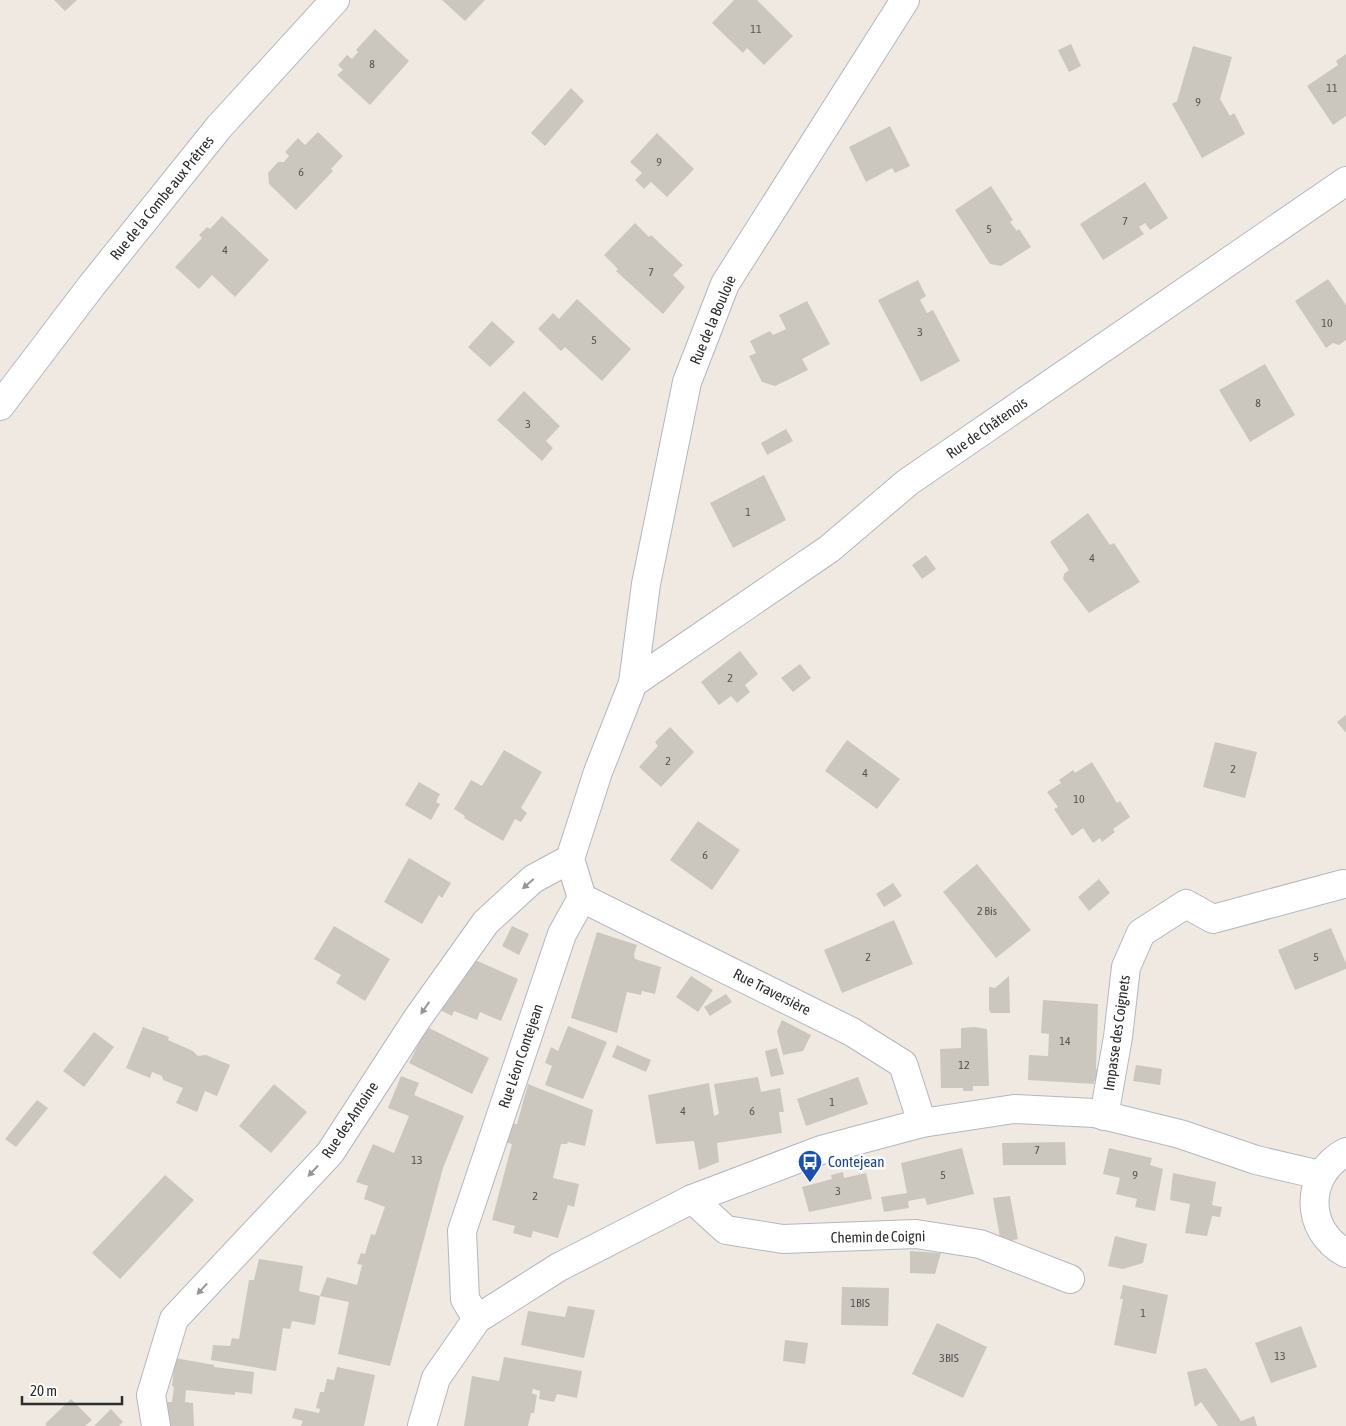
<svg xmlns="http://www.w3.org/2000/svg" width="1346" height="1426" font-family="'Asap Condensed',sans-serif">
<style>
.building{fill:#cbc7bf}
.lines{fill:none;stroke-linecap:round;stroke-linejoin:round}
.minor-casing{stroke:#b4b7c1;stroke-width:30}
.minor{stroke:#fff;stroke-width:28}
.oneway{fill:#969696}
.labels{text-anchor:middle;stroke-width:5;stroke-linejoin:round;paint-order:stroke}
.number-label{font-size:12px;fill:#555452}
.street-label{font-size:15px;fill:#2e2e2e;stroke:#fff}
.transit-label{font-size:15px;fill:#164399;stroke:#fff;text-anchor:start}
</style>
<rect width="100%" height="100%" fill="#efe9e1"/>
<g class="building">
<polygon points="54,0 77,0 65,11"/>
<polygon points="442,0 485,0 465,21"/>
<polygon points="734,0 757,0 793,36 764,65 747,48 743,53 712,23"/>
<polygon points="375,29 409,61 370,105 337,75 343,70 338,65 347,55 352,59 358,52 356,50"/>
<polygon points="1071,44 1081,66 1069,72 1058,50"/>
<polygon points="1193,46 1232,57 1220,99 1230,116 1234,113 1245,134 1202,158 1172,104 1177,101"/>
<polygon points="1346,54 1346,116 1333,125 1307,86 1338,65 1336,61"/>
<polygon points="571,88 584,101 545,146 531,133"/>
<polygon points="890,126 910,166 895,173 892,168 866,182 849,147"/>
<polygon points="318,132 343,156 331,169 333,171 296,210 269,184 268,173 278,162 284,162 289,156 285,152 298,138 305,145"/>
<polygon points="657,133 694,169 667,197 651,182 644,189 635,180 642,173 630,162"/>
<polygon points="1145,182 1168,218 1150,230 1145,223 1139,227 1144,234 1103,260 1080,224"/>
<polygon points="991,186 1013,220 1010,222 1017,231 1019,229 1031,247 1001,266 990,264 955,210"/>
<polygon points="222,216 269,260 235,297 212,275 199,289 175,267 202,238 199,235 207,227 210,229"/>
<polygon points="635,223 649,237 651,235 683,265 673,275 685,287 663,314 616,271 618,269 604,255"/>
<polygon points="1328,279 1346,305 1346,340 1339,345 1333,343 1326,348 1295,301"/>
<polygon points="918,280 926,296 920,300 927,313 933,310 960,361 921,382 878,300"/>
<polygon points="577,299 631,349 602,381 565,347 561,351 538,329 553,313 559,319"/>
<polygon points="807,301 830,344 802,359 808,370 775,386 762,382 749,356 756,353 750,341 770,331 773,335 786,329 779,315"/>
<polygon points="492,321 515,342 490,367 468,347"/>
<polygon points="1265,364 1295,415 1250,442 1219,390"/>
<polygon points="524,391 560,426 546,441 553,448 542,461 497,420"/>
<polygon points="786,429 793,441 767,455 761,443"/>
<polygon points="764,475 786,520 733,548 710,503"/>
<polygon points="1088,513 1110,545 1114,543 1140,582 1089,613 1063,579 1064,574 1069,570 1050,542"/>
<polygon points="926,555 936,569 922,579 912,565"/>
<polygon points="740,651 758,674 745,685 750,692 737,703 731,696 719,705 701,682"/>
<polygon points="800,664 811,678 793,692 781,678"/>
<polygon points="1346,715 1346,733 1337,722"/>
<polygon points="670,727 694,752 661,787 639,767 658,746 655,742"/>
<polygon points="847,740 900,779 877,809 825,771"/>
<polygon points="1215,742 1257,752 1245,798 1203,787"/>
<polygon points="504,750 542,772 521,808 527,813 521,822 515,819 503,841 464,818 465,816 454,809 471,780 482,786"/>
<polygon points="1092,762 1117,803 1120,801 1130,817 1113,829 1115,832 1102,842 1100,838 1093,843 1083,828 1072,836 1054,809 1058,807 1047,792 1061,783 1059,780 1073,770 1075,773"/>
<polygon points="419,782 440,794 436,802 440,804 431,820 405,805"/>
<polygon points="698,821 740,850 712,890 670,860"/>
<polygon points="409,858 451,883 442,898 439,895 422,924 384,902"/>
<polygon points="977,864 1031,930 996,958 943,892"/>
<polygon points="1099,879 1110,893 1089,911 1078,897"/>
<polygon points="893,883 902,896 884,907 876,894"/>
<polygon points="894,920 913,964 842,993 824,950"/>
<polygon points="334,926 390,959 365,1001 336,983 341,975 314,959"/>
<polygon points="512,926 529,934 519,955 502,946"/>
<polygon points="1331,928 1346,963 1346,969 1295,990 1278,950"/>
<polygon points="597,932 637,945 634,954 635,959 661,967 655,994 642,991 641,995 627,992 617,1033 571,1018"/>
<polygon points="471,958 518,979 501,1021 480,1012 477,1020 454,1011 452,1016 438,1009"/>
<polygon points="691,976 713,990 698,1012 676,997"/>
<polygon points="1009,976 1010,1013 991,1013 989,1010 989,987 995,988"/>
<polygon points="726,994 732,1002 710,1016 704,1007"/>
<polygon points="1043,1000 1098,1004 1096,1069 1099,1070 1098,1081 1094,1081 1094,1084 1028,1080 1029,1055 1048,1056 1049,1034 1041,1033"/>
<polygon points="782,1020 811,1035 803,1051 783,1055 777,1031"/>
<polygon points="568,1026 607,1042 583,1099 545,1085 552,1066 545,1063 551,1047 558,1051"/>
<polygon points="143,1027 169,1037 168,1040 193,1051 198,1056 206,1055 230,1065 217,1096 205,1091 197,1112 176,1103 183,1088 163,1080 162,1076 152,1072 150,1078 126,1068"/>
<polygon points="427,1027 489,1058 472,1094 409,1063"/>
<polygon points="975,1027 987,1029 989,1086 973,1086 973,1091 963,1091 963,1088 941,1088 940,1049 961,1048 961,1028"/>
<polygon points="94,1032 114,1047 84,1087 63,1071"/>
<polygon points="617,1045 651,1060 646,1072 612,1057"/>
<polygon points="777,1048 784,1074 771,1077 765,1051"/>
<polygon points="1136,1065 1162,1069 1160,1085 1133,1081"/>
<polygon points="401,1076 419,1083 414,1095 464,1116 443,1168 390,1366 338,1354 349,1302 320,1296 327,1277 357,1285 362,1265 357,1264 361,1253 365,1254 371,1234 375,1235 385,1207 364,1199 368,1186 356,1182 373,1144 394,1153 409,1116 388,1108"/>
<polygon points="758,1077 761,1092 780,1088 784,1112 779,1112 782,1133 717,1143 719,1162 699,1170 694,1141 656,1144 648,1095 709,1083 714,1116 719,1114 714,1084"/>
<polygon points="858,1077 868,1104 806,1126 797,1099"/>
<polygon points="274,1084 307,1112 271,1153 239,1126"/>
<polygon points="528,1084 593,1110 585,1146 568,1142 567,1144 561,1144 553,1178 579,1184 574,1207 568,1205 558,1238 533,1231 531,1238 513,1233 515,1226 492,1220 512,1144 505,1142 510,1123 517,1124"/>
<polygon points="37,1100 48,1108 16,1147 5,1139"/>
<polygon points="1065,1142 1066,1165 1003,1165 1002,1143"/>
<polygon points="962,1148 974,1194 927,1205 925,1198 908,1201 909,1208 884,1212 881,1197 907,1193 901,1163"/>
<polygon points="1109,1148 1152,1158 1150,1165 1163,1169 1155,1211 1135,1207 1137,1199 1116,1194 1120,1178 1103,1174"/>
<polygon points="843,1172 844,1178 866,1173 872,1199 809,1212 802,1187 832,1179 831,1175"/>
<polygon points="1173,1173 1216,1182 1212,1205 1222,1207 1220,1217 1212,1216 1207,1236 1185,1233 1190,1204 1170,1200"/>
<polygon points="165,1175 194,1200 120,1279 92,1253"/>
<polygon points="1010,1196 1018,1239 1001,1243 993,1198"/>
<polygon points="1115,1236 1147,1244 1143,1263 1123,1269 1108,1266"/>
<polygon points="910,1251 941,1253 935,1274 910,1273"/>
<polygon points="259,1259 303,1266 299,1291 320,1296 315,1325 292,1321 290,1329 283,1328 276,1371 211,1360 213,1345 230,1346 232,1338 239,1339 249,1280 254,1280"/>
<polygon points="1123,1285 1168,1295 1156,1354 1114,1345 1123,1299 1120,1299"/>
<polygon points="842,1287 889,1288 888,1326 841,1325"/>
<polygon points="568,1306 595,1310 584,1358 521,1345 528,1311 565,1317"/>
<polygon points="937,1323 987,1347 963,1398 912,1374"/>
<polygon points="1301,1326 1317,1367 1271,1383 1255,1343"/>
<polygon points="785,1340 808,1343 805,1364 783,1361"/>
<polygon points="504,1357 582,1371 577,1398 557,1394 554,1402 539,1399 540,1391 533,1389 532,1393 537,1395 534,1413 531,1413 528,1426 464,1426 472,1376 499,1381"/>
<polygon points="175,1358 214,1365 214,1367 254,1372 252,1394 235,1392 235,1395 186,1390 185,1402 193,1403 194,1426 166,1426 165,1402 172,1402 174,1387 172,1386"/>
<polygon points="337,1367 375,1375 364,1426 301,1426 303,1421 292,1418 295,1408 319,1413 320,1409 316,1408 320,1392 324,1392 327,1379 334,1380"/>
<polygon points="1206,1368 1241,1421 1254,1416 1257,1426 1218,1426 1201,1402 1195,1407 1187,1372"/>
<polygon points="71,1399 92,1420 85,1426 47,1426 45,1424"/>
<polygon points="111,1409 123,1422 119,1426 94,1426"/>
</g>
<g class="lines">
<defs>
<g id="minor">
<polyline points="0,406 92,285 219,127 335,0"/>
<polyline points="633,683 829,549 908,482 1346,181"/>
<polyline points="582,898 852,1032 903,1064 922,1123"/>
<polyline points="1104,1116 1118,1037 1126,967 1141,933 1186,904 1213,919 1343,884"/>
<path d="M1346,1152c-42,22 -42,79 0,101"/>
<polyline points="692,1199 726,1230 783,1239 916,1234 980,1244 1070,1279"/>
<polyline points="477,1319 465,1299 462,1231 562,934 582,898 570,859 598,772 633,683 646,584 687,382 725,284 905,0"/>
<polyline points="156,1426 151,1395 174,1319 330,1153 417,1019 486,922 533,879 570,859"/>
<polyline points="422,1426 436,1378 477,1319 559,1267 692,1199 821,1150 922,1123 1014,1109 1094,1113 1180,1134 1256,1160 1320,1175"/>
</g>
</defs>
<use href="#minor" class="minor-casing"/>
<use href="#minor" class="minor"/>
</g>
<defs><path id="oneway-solid" d="M-6-.8H1V-3.2L6.5 0L1 3.2V.8H-6Z" transform="scale(1.25)"/></defs>
<g class="oneway">
<use href="#oneway-solid" transform="translate(528 884) rotate(139)"/>
<use href="#oneway-solid" transform="translate(425 1008) rotate(125)"/>
<use href="#oneway-solid" transform="translate(313 1171) rotate(133)"/>
<use href="#oneway-solid" transform="translate(202 1289) rotate(133)"/>
</g>
<defs>
<symbol id="bus-pin" viewBox="-11 -11 22 30"><path d="M0 17L-7.5 6A9.5 9.5 0 1 1 7.5 6Z" fill="#1a4fb4" stroke="#fff"/><path d="M-5-6H5V4H4V6H2V4H-2V6H-4V4H-5ZM-3.5-4V0h7V-4ZM-3.5 1.2v1.5H-2V1.2ZM2 1.2v1.5H3.5V1.2Z" fill="#fff"/></symbol>
</defs>
<g fill-rule="evenodd">
<use href="#bus-pin" x="796" y="1148" width="28" height="38"/>
</g>
<g class="labels">
<g class="number-label">
<text x="756" y="33">11</text>
<text x="372" y="68">8</text>
<text x="1332" y="92">11</text>
<text x="1198" y="106">9</text>
<text x="659" y="166">9</text>
<text x="301" y="176">6</text>
<text x="1125" y="225">7</text>
<text x="989" y="233">5</text>
<text x="225" y="254">4</text>
<text x="651" y="276">7</text>
<text x="1327" y="327">10</text>
<text x="920" y="336">3</text>
<text x="594" y="344">5</text>
<text x="1258" y="407">8</text>
<text x="528" y="428">3</text>
<text x="748" y="516">1</text>
<text x="1092" y="562">4</text>
<text x="730" y="682">2</text>
<text x="668" y="765">2</text>
<text x="1233" y="773">2</text>
<text x="865" y="777">4</text>
<text x="1079" y="803">10</text>
<text x="705" y="859">6</text>
<text x="987" y="915">2 Bis</text>
<text x="868" y="961">2</text>
<text x="1316" y="961">5</text>
<text x="1065" y="1045">14</text>
<text x="964" y="1069">12</text>
<text x="832" y="1106">1</text>
<text x="683" y="1115">4</text>
<text x="752" y="1115">6</text>
<text x="1037" y="1154">7</text>
<text x="417" y="1164">13</text>
<text x="943" y="1179">5</text>
<text x="1135" y="1179">9</text>
<text x="838" y="1195">3</text>
<text x="535" y="1200">2</text>
<text x="860" y="1307">1BIS</text>
<text x="1143" y="1317">1</text>
<text x="1280" y="1360">13</text>
<text x="949" y="1362">3BIS</text>
</g>
<g class="street-label">
<text transform="translate(162 198) rotate(-51)" y="5">Rue de la Combe aux Prêtres</text>
<text transform="translate(713 320) rotate(-67)" y="5">Rue de la Bouloie</text>
<text transform="translate(987 428) rotate(-35)" y="5">Rue de Châtenois</text>
<text transform="translate(772 992) rotate(27)" y="5">Rue Traversière</text>
<text transform="translate(1117 1033) rotate(-82)" y="5">Impasse des Coignets</text>
<text transform="translate(521 1056) rotate(-71)" y="5">Rue Léon Contejean</text>
<text transform="translate(350 1120) rotate(-56)" y="5">Rue des Antoine</text>
<text transform="translate(878 1237) rotate(-1)" y="5">Chemin de Coigni</text>
</g>
<g class="transit-label">
<text x="828" y="1167">Contejean</text>
</g>
</g>
<path d="M22 1396v8h100v-8" fill="none" stroke="#2e2e2e" stroke-width="2.5"/>
<text x="30" y="1396" font-size="15" fill="#2e2e2e" stroke="#ffffff" stroke-width="4" paint-order="stroke">20 m</text>
</svg>
